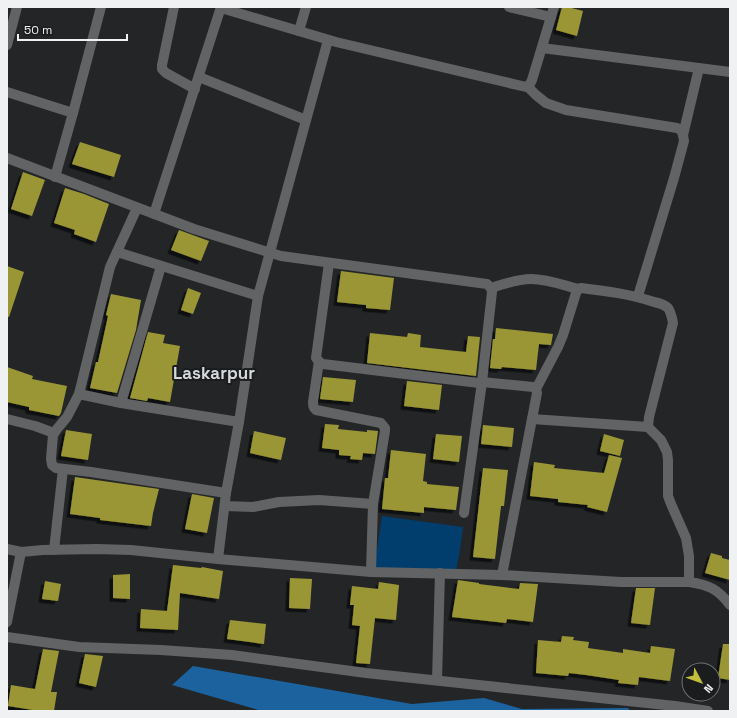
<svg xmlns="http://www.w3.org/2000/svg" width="737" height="718" font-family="'Space Grotesk',sans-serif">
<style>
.green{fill:#013e6d}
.water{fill:#1c629f}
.building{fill:#9b9634;filter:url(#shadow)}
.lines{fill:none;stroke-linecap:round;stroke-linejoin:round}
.street{stroke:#626364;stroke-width:10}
.labels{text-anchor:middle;stroke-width:4;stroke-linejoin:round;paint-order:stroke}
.district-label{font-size:17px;font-weight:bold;fill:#d6d9db;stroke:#1a1c1e}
</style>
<defs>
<filter id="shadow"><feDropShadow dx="-3.5" dy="3.5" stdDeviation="0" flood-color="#0009"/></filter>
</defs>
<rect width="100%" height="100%" fill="#232527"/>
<polygon class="green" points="382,516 463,527 460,550 456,571 374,568"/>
<polygon class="water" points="193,666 412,704 484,698 522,709 628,708 630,711 262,711 172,685"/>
<g class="building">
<polygon points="562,7 568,7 583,11 577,36 556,30"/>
<polygon points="80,142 121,155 114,177 72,164"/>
<polygon points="23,172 45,180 32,216 11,209"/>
<polygon points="65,188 84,194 109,204 96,242 74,234 75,230 54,223"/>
<polygon points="179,230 209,241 201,261 171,250"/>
<polygon points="7,266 24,272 9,317 7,317"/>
<polygon points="341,271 394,278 390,310 366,308 366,305 337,302"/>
<polygon points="188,288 201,293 193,314 181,310"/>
<polygon points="111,294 141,300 136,330 117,393 90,388 96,362 98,362 108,316 106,315"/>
<polygon points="496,328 553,334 551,345 539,344 536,370 502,367 501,369 490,368 493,339 495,339"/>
<polygon points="148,332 165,335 163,343 180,346 170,402 148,398 147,401 130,398"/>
<polygon points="370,333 407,337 408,333 421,335 420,347 466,352 468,336 480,337 476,376 367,363"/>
<polygon points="7,367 33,376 32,379 67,386 61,413 59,416 29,410 29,407 7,402"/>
<polygon points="323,377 356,380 353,402 320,399"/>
<polygon points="407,381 442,385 439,410 404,406"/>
<polygon points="325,424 339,425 338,429 367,432 367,430 378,431 375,454 363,453 362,460 350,459 351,456 339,455 339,450 322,448"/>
<polygon points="483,425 514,428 512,447 481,444"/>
<polygon points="66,430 92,434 88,460 61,456"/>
<polygon points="254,431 286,438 281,460 250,453"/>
<polygon points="436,434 462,436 459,462 433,459"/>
<polygon points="604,434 624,440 620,456 600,451"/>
<polygon points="391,450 426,454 423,481 427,482 427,484 459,487 456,510 424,507 424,513 382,509 385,478 388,478"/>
<polygon points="609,455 622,458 607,512 587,507 588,505 558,502 558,499 530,496 534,462 555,465 554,468 604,473"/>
<polygon points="483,468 508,470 504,506 501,506 495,559 473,557"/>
<polygon points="75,477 159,489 153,513 151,526 100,520 100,518 70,514"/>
<polygon points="192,494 214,498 207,533 185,529"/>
<polygon points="711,553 722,556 722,558 730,560 730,580 705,573"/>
<polygon points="173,565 201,568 202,567 223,571 219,599 180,593 178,630 140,628 141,609 167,611"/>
<polygon points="130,574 130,599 113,598 113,575"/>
<polygon points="290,578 312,579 310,609 289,608"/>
<polygon points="458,580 479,583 479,584 519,589 520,583 538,584 533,622 507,619 506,623 452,617"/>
<polygon points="45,581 61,584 58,601 42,599"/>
<polygon points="379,582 399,585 396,620 375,618 370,664 356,663 360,626 352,625 354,605 350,605 352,586 378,589"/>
<polygon points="636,588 655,588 650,625 631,623"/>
<polygon points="230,620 266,624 264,644 227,639"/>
<polygon points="562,636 574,637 573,640 589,642 588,648 623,653 623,649 650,653 651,646 675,649 670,681 639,677 638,685 618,683 619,680 586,675 569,673 568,676 536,673 538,640 561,642"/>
<polygon points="723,644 730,644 730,680 718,678"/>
<polygon points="43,649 59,651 51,692 57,692 54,711 39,711 8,706 11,685 35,689"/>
<polygon points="85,654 103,656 96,687 79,683"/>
</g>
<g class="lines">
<g class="street">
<polyline points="174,7 162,65 162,69 166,73 195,89"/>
<polyline points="509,7 551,17"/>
<polyline points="221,8 336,42 526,87 530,84 532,80 554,7"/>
<polyline points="299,31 306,7"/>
<polyline points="7,45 17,7"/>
<polyline points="542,48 730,72"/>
<polyline points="199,77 306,120"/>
<polyline points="528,87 536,95 546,103 566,110 677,128 681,130 683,135 684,141 674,178 638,296"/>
<polyline points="7,92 73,113 101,7"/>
<polyline points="683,135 699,68"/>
<polyline points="7,158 194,229 281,256 487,284 491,288 492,292 482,382 479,383 323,364 320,363 316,358 329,263"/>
<polyline points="55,177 73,113"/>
<polyline points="137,208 110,267 79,394 67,417 57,429 53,435 51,459 52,465 56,468 91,472 226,493"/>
<polyline points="154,214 221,7"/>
<polyline points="117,252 258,296"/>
<path d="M491,288c13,-4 26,-9 40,-9 16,0 32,6 47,10"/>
<path d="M319,361l-6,41c0,4 0,5 3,8l65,13 4,5v3l-12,73 -2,68"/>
<path d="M536,389l22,-42 5,-12 13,-42 2,-4 3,-1c25,3 49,6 73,14 5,1 10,2 14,6 3,4 4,10 5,15l-24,94 -1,10 13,13 6,12 1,8v36l3,8 15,34 3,18v26"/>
<polyline points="79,394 121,403 239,422"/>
<polyline points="121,403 161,266"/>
<polyline points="7,419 35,426 54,433"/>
<polyline points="532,419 648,427"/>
<polyline points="225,506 253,507 279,502 319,500 373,504"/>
<polyline points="464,513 482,382 533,387 536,389 537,393 502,575"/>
<path d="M7,549l14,3 22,-2 54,-1 34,1 87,9 153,13 131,3 119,7h68c20,3 29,7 41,23"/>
<polyline points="54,550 63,469"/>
<polyline points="218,559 226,493 239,422 258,296 328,40"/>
<polyline points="7,622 21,552"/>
<polyline points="7,637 79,647 161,650 232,655 366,673 675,706 708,711"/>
<polyline points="437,680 440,573"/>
</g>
</g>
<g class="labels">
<g class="district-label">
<text x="214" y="379">Laskarpur</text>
</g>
</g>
<rect width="737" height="718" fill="none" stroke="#eff1f2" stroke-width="16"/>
<g transform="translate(701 682) rotate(131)"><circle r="19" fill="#1a1c1e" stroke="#6f7173"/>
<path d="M0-3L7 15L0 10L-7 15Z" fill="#c3bd3e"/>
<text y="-6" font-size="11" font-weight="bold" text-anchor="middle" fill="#eff1f2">N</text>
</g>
<path d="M18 34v6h109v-6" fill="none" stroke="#eff1f2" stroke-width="2"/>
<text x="24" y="34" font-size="12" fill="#eff1f2" stroke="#1a1c1e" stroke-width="3" paint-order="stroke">50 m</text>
</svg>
